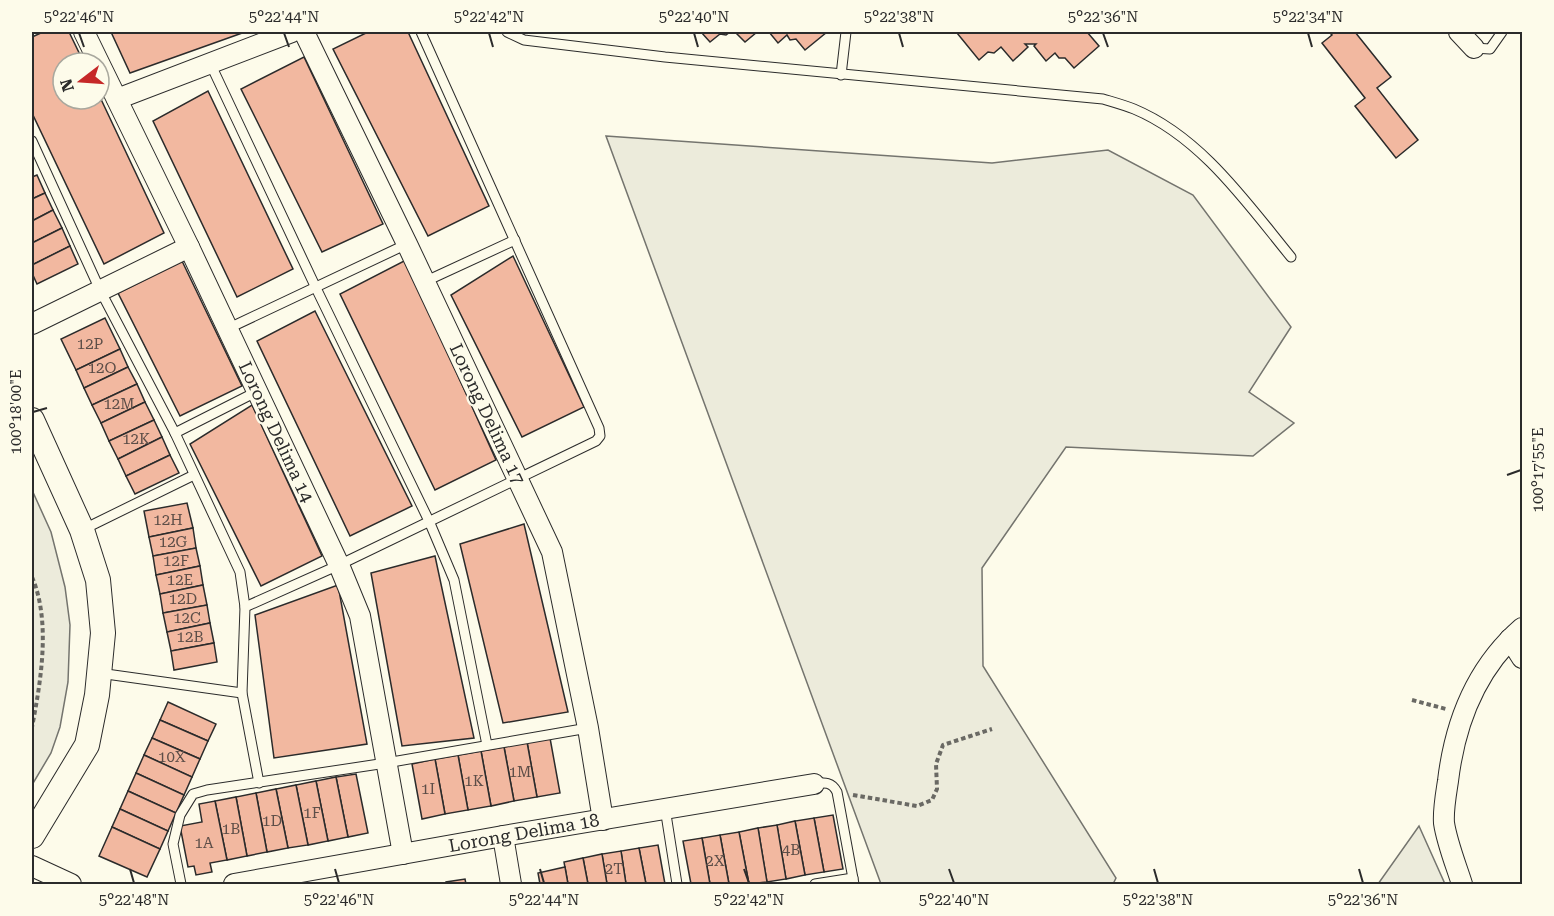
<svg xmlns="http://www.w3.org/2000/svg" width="1554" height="916" font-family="'Roboto Serif',serif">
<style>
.green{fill:#ecebdb;stroke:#74746e;stroke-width:1.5}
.building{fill:#f2b8a0;stroke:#2b2b2b;stroke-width:1.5}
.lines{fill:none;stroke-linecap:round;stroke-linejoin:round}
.service-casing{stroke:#2b2b2b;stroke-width:11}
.minor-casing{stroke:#2b2b2b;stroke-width:22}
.tertiary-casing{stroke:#2b2b2b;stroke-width:26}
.path{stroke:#6a6964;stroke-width:4;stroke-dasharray:4.5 3;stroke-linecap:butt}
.service{stroke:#fdfbea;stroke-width:9}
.minor{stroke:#fdfbea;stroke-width:20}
.tertiary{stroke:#fdfbea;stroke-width:24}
.ticks{fill:none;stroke:#2b2b2b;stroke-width:2}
.labels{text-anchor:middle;stroke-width:4.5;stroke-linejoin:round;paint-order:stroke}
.number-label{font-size:15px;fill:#5d4e48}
.street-label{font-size:18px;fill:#2b2b2b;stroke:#fdfbea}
.neatline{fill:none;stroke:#2b2b2b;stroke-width:2}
.ticks-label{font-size:15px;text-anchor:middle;fill:#2b2b2b}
</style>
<rect width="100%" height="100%" fill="#fdfbea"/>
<g class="green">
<polygon points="606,136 992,163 1108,150 1193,195 1291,327 1249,392 1294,423 1253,456 1066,447 982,568 983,666 1116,878 1113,884 881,884"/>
<polygon points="32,490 51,532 65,587 70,625 68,682 60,727 51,753 32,785"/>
<polygon points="1419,826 1445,884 1378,884"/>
</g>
<g class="building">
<polygon points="43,32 69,32 84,63 63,63 63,99 99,99 99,95 164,233 104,264 32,113 32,37"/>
<polygon points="111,32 245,32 130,73"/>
<polygon points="368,32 408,32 489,206 428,236 333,49"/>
<polygon points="701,32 730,32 726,35 720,34 710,42"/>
<polygon points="735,32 757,32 745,42"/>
<polygon points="769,32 827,32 805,50 796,39 790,40 787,35 778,43"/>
<polygon points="959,32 1087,32 1099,46 1074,68 1065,58 1059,58 1055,53 1046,61 1034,46 1036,44 1025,44 1028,47 1013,61 1001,47 994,53 988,52 979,60 957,33"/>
<polygon points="1329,32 1355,32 1391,77 1377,88 1418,140 1396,158 1355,106 1365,98 1322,43 1332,35"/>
<polygon points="304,57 383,224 322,252 241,89"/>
<polygon points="208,91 293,269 237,297 153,121"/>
<polygon points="37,175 45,193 32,199 32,177"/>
<polygon points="45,193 53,210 32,221 32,199"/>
<polygon points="53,210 62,228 32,243 32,221"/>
<polygon points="62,228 70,246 32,265 32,243"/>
<polygon points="70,246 78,264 37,284 32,273 32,265"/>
<polygon points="513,256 584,407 522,437 451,295"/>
<polygon points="406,260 496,460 435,490 340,294"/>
<polygon points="182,261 242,386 180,416 118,293"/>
<polygon points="315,311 412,506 350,536 257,341"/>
<polygon points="105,318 120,349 76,370 61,339"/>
<polygon points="120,349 128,367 84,388 76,370"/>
<polygon points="128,367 137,384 92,405 84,388"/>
<polygon points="137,384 145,402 101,423 92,405"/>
<polygon points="145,402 154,420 109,441 101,423"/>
<polygon points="252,405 322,556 261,586 190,444"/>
<polygon points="154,420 162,437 118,459 109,441"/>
<polygon points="162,437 170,455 126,476 118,459"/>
<polygon points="170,455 179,473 135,494 126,476"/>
<polygon points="187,503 193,528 149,537 144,511"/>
<polygon points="524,524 568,712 503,723 460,544"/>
<polygon points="193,528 196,548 153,556 149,537"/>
<polygon points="196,548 200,566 156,575 153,556"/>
<polygon points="435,556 474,738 402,746 371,573"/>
<polygon points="200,566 203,585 160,594 156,575"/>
<polygon points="203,585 207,605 163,613 160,594"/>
<polygon points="338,585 367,744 274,758 255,615"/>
<polygon points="207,605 210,623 167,632 163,613"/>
<polygon points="210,623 214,643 171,651 167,632"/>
<polygon points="214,643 217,662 174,670 171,651"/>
<polygon points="168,702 216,724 208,741 160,720"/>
<polygon points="160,720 208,741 200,759 152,738"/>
<polygon points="152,738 200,759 192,777 144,755"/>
<polygon points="550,738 560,793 537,797 527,742"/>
<polygon points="527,742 537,797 514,801 504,747"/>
<polygon points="504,747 514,801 491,806 481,751"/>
<polygon points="481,751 491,806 468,810 458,755"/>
<polygon points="144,755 192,777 184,795 136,773"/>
<polygon points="458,755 468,810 445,814 435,759"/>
<polygon points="435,759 445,814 422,819 412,764"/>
<polygon points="136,773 184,795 176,813 128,791"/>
<polygon points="356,774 368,833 348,837 336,777"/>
<polygon points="336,777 348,837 328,841 316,781"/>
<polygon points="316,781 328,841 308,845 296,785"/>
<polygon points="296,785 308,845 288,848 276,789"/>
<polygon points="276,789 288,848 267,852 256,793"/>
<polygon points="128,791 176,813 168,831 120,809"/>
<polygon points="256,793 267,852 247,856 236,797"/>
<polygon points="236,797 247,856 227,860 215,801"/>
<polygon points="215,801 227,860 210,863 212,872 196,875 194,866 188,867 180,826 202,822 199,804"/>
<polygon points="120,809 168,831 160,849 112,827"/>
<polygon points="833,815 843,869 824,872 814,818"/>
<polygon points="814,818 824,872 805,875 795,821"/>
<polygon points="795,821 805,875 786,879 777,825"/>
<polygon points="777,825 786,879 767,882 758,828"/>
<polygon points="112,827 160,849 147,877 99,856"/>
<polygon points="758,828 767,882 749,884 739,832"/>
<polygon points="739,832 749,884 729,884 720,835"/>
<polygon points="720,835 729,884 710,884 702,838"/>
<polygon points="702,838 710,884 691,884 683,841"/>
<polygon points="658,845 665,884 646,884 639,848"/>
<polygon points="639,848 646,884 626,884 621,851"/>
<polygon points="621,851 626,884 607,884 602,854"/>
<polygon points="602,854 607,884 588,884 583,858"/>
<polygon points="583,858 588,884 568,884 564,862"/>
<polygon points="565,867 568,884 540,884 538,873"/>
<polygon points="465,879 466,884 446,884 446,882"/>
</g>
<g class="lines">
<defs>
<g id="service">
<path d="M507,32l17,8 141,17 438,42c10,3 21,6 31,10 67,28 112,93 157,148"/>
<polyline points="1474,48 1490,49 1502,32"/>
<polyline points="210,63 316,288 429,521 454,580 487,745"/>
<polyline points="841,75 846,32"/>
<polyline points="32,141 100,290 175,433 240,572 245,607 242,693 259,783"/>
<polyline points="424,282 515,240"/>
<polyline points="227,329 407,244"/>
<polyline points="175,433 256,392"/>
<polyline points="84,529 194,475"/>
<polyline points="245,607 339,565 596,441 600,436 599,428 421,32"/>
<polyline points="99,673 242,693"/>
<path d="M814,784c11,-2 18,-2 23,8l17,92"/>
<polyline points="665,808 677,884"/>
<polyline points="181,884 173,844 180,815 193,794 207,790 386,763 588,728"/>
<polyline points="815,884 853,878"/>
</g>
<g id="minor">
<polyline points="84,32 189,247 339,565 360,616 403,854"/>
<polyline points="304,32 407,244 552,552 588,728 603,820"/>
<polyline points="1459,32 1474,48"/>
<polyline points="117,99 292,32"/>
<polyline points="32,324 189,247"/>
<polyline points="1510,639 1522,658"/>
<polyline points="503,836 511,884"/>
<polyline points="32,866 71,884"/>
<polyline points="234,884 503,836 814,784"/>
<path d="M1462,884c-6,-19 -15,-41 -18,-61 -1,-13 2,-29 4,-42 7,-59 28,-113 74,-153"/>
</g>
<polyline id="tertiary" points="32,420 82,530 98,580 103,633 97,695 87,745 32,836"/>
</defs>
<use href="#service" class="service-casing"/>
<use href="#minor" class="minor-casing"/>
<use href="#tertiary" class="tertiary-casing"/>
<g class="path">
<path d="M32,577c19,44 9,104 0,150"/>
<polyline points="1412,700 1446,709"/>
<polyline points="853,795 917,806 932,800 937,789 936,764 943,745 992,729"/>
</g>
<use href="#service" class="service"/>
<use href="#minor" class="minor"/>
<use href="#tertiary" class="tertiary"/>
</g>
<path class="ticks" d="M79,33l5,14M284,33l5,14M489,33l4,14M694,33l4,14M899,33l4,14M1103,33l5,14M1308,33l4,14M33,412l14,-4M1507,475l14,-5M130,869l4,14M335,869l4,14M540,869l4,14M744,869l5,14M949,869l5,14M1154,869l4,14M1359,869l4,14"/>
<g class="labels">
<g class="number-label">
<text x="90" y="349">12P</text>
<text x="102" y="373">12O</text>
<text x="119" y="409">12M</text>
<text x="136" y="444">12K</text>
<text x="168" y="525">12H</text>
<text x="173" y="547">12G</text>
<text x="176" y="566">12F</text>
<text x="180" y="585">12E</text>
<text x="183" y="604">12D</text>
<text x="187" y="623">12C</text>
<text x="190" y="642">12B</text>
<text x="172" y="762">10X</text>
<text x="520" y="777">1M</text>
<text x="474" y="786">1K</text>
<text x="428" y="794">1I</text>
<text x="312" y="818">1F</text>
<text x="272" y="826">1D</text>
<text x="231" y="834">1B</text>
<text x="204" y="848">1A</text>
<text x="791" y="855">4B</text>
<text x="715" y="866">2X</text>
<text x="614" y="874">2T</text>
</g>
<g class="street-label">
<text transform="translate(487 414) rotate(65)" y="6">Lorong Delima 17</text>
<text transform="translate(276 432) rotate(65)" y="6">Lorong Delima 14</text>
<text transform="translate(524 833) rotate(-10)" y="6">Lorong Delima 18</text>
</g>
</g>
<rect width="1554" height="916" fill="none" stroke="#fdfbea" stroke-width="66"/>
<g transform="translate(81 81) rotate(253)"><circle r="28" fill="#fdfbea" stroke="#a9a89e" stroke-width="1.5"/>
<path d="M0-4.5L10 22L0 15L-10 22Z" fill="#c62828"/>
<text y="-9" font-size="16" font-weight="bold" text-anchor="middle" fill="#2b2b2b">N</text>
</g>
<rect x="33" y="33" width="1488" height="850" class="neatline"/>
<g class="ticks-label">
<text x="79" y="22">5°22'46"N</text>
<text x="284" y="22">5°22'44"N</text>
<text x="489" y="22">5°22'42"N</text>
<text x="694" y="22">5°22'40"N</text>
<text x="899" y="22">5°22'38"N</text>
<text x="1103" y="22">5°22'36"N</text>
<text x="1308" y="22">5°22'34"N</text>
<text transform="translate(16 412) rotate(-90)" y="5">100°18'00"E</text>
<text transform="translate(1538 470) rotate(-90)" y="5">100°17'55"E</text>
<text x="134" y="905">5°22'48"N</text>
<text x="339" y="905">5°22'46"N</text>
<text x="544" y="905">5°22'44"N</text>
<text x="749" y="905">5°22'42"N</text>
<text x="954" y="905">5°22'40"N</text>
<text x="1158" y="905">5°22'38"N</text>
<text x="1363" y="905">5°22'36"N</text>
</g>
</svg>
